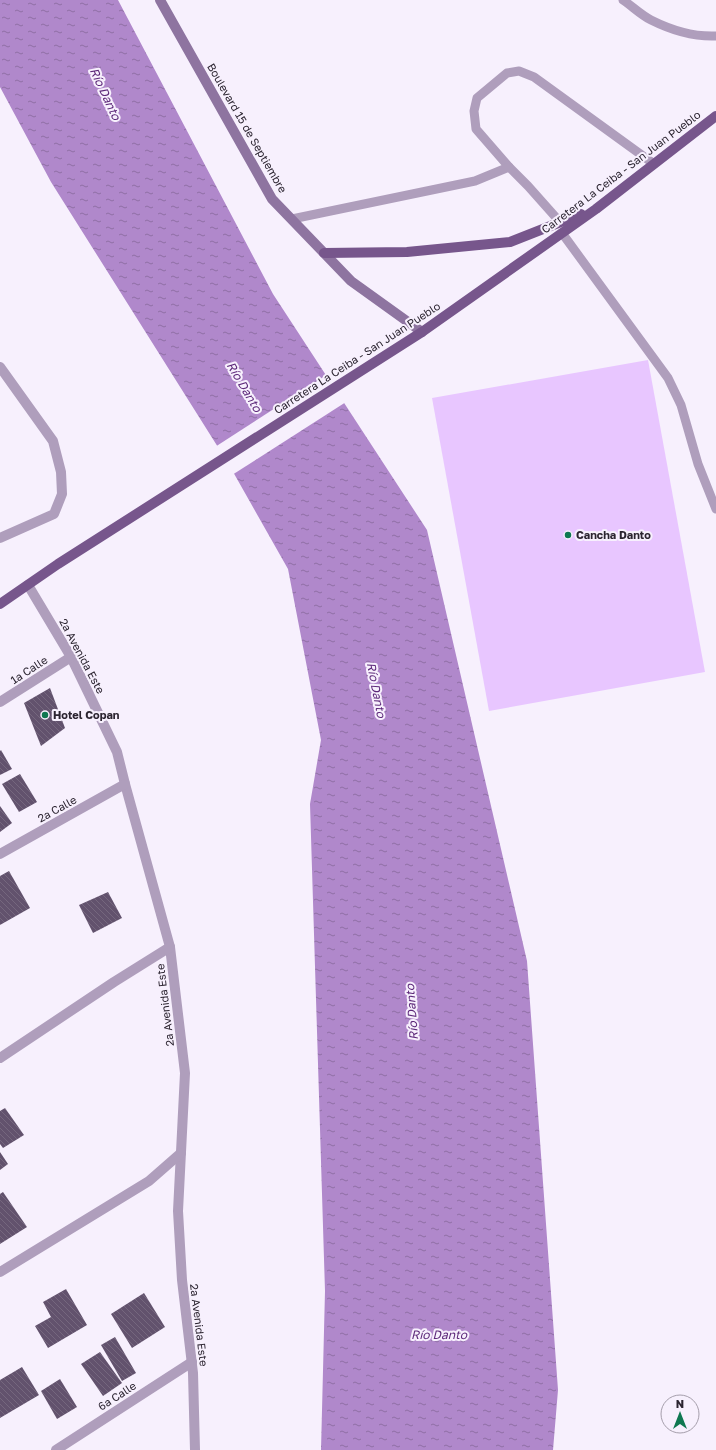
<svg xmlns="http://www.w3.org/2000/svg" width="716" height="1450" font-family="'Golos Text',sans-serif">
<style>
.garden{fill:#e8c6ff}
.water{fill:url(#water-ripples)}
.pier{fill:#f7f0fd}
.building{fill:url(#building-back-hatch)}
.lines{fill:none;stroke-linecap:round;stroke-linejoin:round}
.lane{stroke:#af9ebc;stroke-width:9}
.street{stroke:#af9ebc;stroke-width:10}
.secondary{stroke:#8e74a0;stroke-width:10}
.primary{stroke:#77568c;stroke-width:10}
.poi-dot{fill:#0f7851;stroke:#f7f0fd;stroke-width:1.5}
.labels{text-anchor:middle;stroke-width:4;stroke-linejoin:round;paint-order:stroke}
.street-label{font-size:11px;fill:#2b2430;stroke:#f7f0fd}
.poi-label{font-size:11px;font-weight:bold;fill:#2b2430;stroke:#f7f0fd;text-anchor:start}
.water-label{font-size:12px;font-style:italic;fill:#5d297a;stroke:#f7f0fd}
</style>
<defs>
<pattern id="water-ripples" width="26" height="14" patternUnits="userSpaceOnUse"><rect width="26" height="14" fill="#b088cb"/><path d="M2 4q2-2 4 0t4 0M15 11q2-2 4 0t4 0" fill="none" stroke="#8f6fa5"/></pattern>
<pattern id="building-back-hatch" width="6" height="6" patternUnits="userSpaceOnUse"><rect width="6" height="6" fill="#62526d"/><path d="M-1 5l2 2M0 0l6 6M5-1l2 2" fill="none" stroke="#75677e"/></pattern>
</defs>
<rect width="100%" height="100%" fill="#f7f0fd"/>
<polygon class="garden" points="648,360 705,672 489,711 432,398"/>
<polygon class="water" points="0,0 118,0 273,294 427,530 527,961 558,1390 553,1450 321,1450 325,1291 310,804 321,740 288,569 228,463 51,182 0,87"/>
<polygon class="pier" points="328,374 346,402 232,475 215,447"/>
<g class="building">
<polygon points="50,688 65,728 41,746 24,703"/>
<polygon points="1,750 12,769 0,775 0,751"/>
<polygon points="20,774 37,802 19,812 2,784"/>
<polygon points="0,806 12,823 0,832"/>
<polygon points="9,871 30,908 0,925 0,876"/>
<polygon points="108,892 122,918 93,933 79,905"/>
<polygon points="5,1108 24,1135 3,1148 0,1144 0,1111"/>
<polygon points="0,1152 8,1164 0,1170"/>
<polygon points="3,1192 27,1227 0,1244 0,1194"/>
<polygon points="66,1289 87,1325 48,1348 35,1326 51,1317 43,1302"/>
<polygon points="144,1293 165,1327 132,1348 111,1314"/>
<polygon points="115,1337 136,1373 122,1381 101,1345"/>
<polygon points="100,1352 122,1383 103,1396 81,1364"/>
<polygon points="22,1367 39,1395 0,1418 0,1380"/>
<polygon points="60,1379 77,1407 57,1419 41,1391"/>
</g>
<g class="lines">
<g class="lane">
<path d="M623,0c9,6 18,15 28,20 20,10 42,17 65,16"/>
<polyline points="509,167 476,129 474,111 477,98 507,73 519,71 534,77 654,164"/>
<polyline points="292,219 475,181 509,167 528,186 560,222"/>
<polyline points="562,233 668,378 681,405 698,464 716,509"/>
</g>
<g class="street">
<polyline points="0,367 53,441 61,472 62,494 54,514 0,538"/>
<polyline points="28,585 71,657 117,752 125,784 170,947 185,1073 178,1211 182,1280 193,1373 195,1450"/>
<polyline points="0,702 71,657"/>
<polyline points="0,854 125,784"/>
<polyline points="0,1058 114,982 170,947"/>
<polyline points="0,1272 149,1181 181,1153"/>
<polyline points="56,1450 192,1362"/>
</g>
<polyline class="secondary" points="160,0 272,199 351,281 422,332"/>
<g class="primary">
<polyline points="324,253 407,252 510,242 581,214"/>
<polyline points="0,604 58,564 422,332 596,209 716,116"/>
</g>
</g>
<g class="poi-dot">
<circle cx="568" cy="535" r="4"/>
<circle cx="45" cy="715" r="4"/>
</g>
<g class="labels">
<g class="street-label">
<text transform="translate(247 128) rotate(60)" y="4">Boulevard 15 de Septiembre</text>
<text transform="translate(621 172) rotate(-37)" y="4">Carretera La Ceiba - San Juan Pueblo</text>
<text transform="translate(357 358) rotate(-33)" y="4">Carretera La Ceiba - San Juan Pueblo</text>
<text transform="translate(82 656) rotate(62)" y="4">2a Avenida Este</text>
<text transform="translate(29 670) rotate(-33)" y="4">1a Calle</text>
<text transform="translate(57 809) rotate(-29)" y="4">2a Calle</text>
<text transform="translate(165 1005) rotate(-97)" y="4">2a Avenida Este</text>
<text transform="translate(199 1325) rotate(83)" y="4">2a Avenida Este</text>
<text transform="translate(117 1396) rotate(-33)" y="4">6a Calle</text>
</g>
<g class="poi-label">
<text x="576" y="539">Cancha Danto</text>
<text x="53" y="719">Hotel Copan</text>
</g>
<g class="water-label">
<text transform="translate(105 94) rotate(65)" y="4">Río Danto</text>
<text transform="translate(244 387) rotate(59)" y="4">Río Danto</text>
<text transform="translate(376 690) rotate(79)" y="4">Río Danto</text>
<text transform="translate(412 1012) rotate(-94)" y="4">Río Danto</text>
<text x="439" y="1339">Río Danto</text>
</g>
</g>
<g transform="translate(680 1414)"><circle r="19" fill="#f7f0fd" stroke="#a59eab"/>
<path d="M0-3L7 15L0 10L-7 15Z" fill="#0f7851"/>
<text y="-6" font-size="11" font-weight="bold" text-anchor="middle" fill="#2b2430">N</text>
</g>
</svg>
